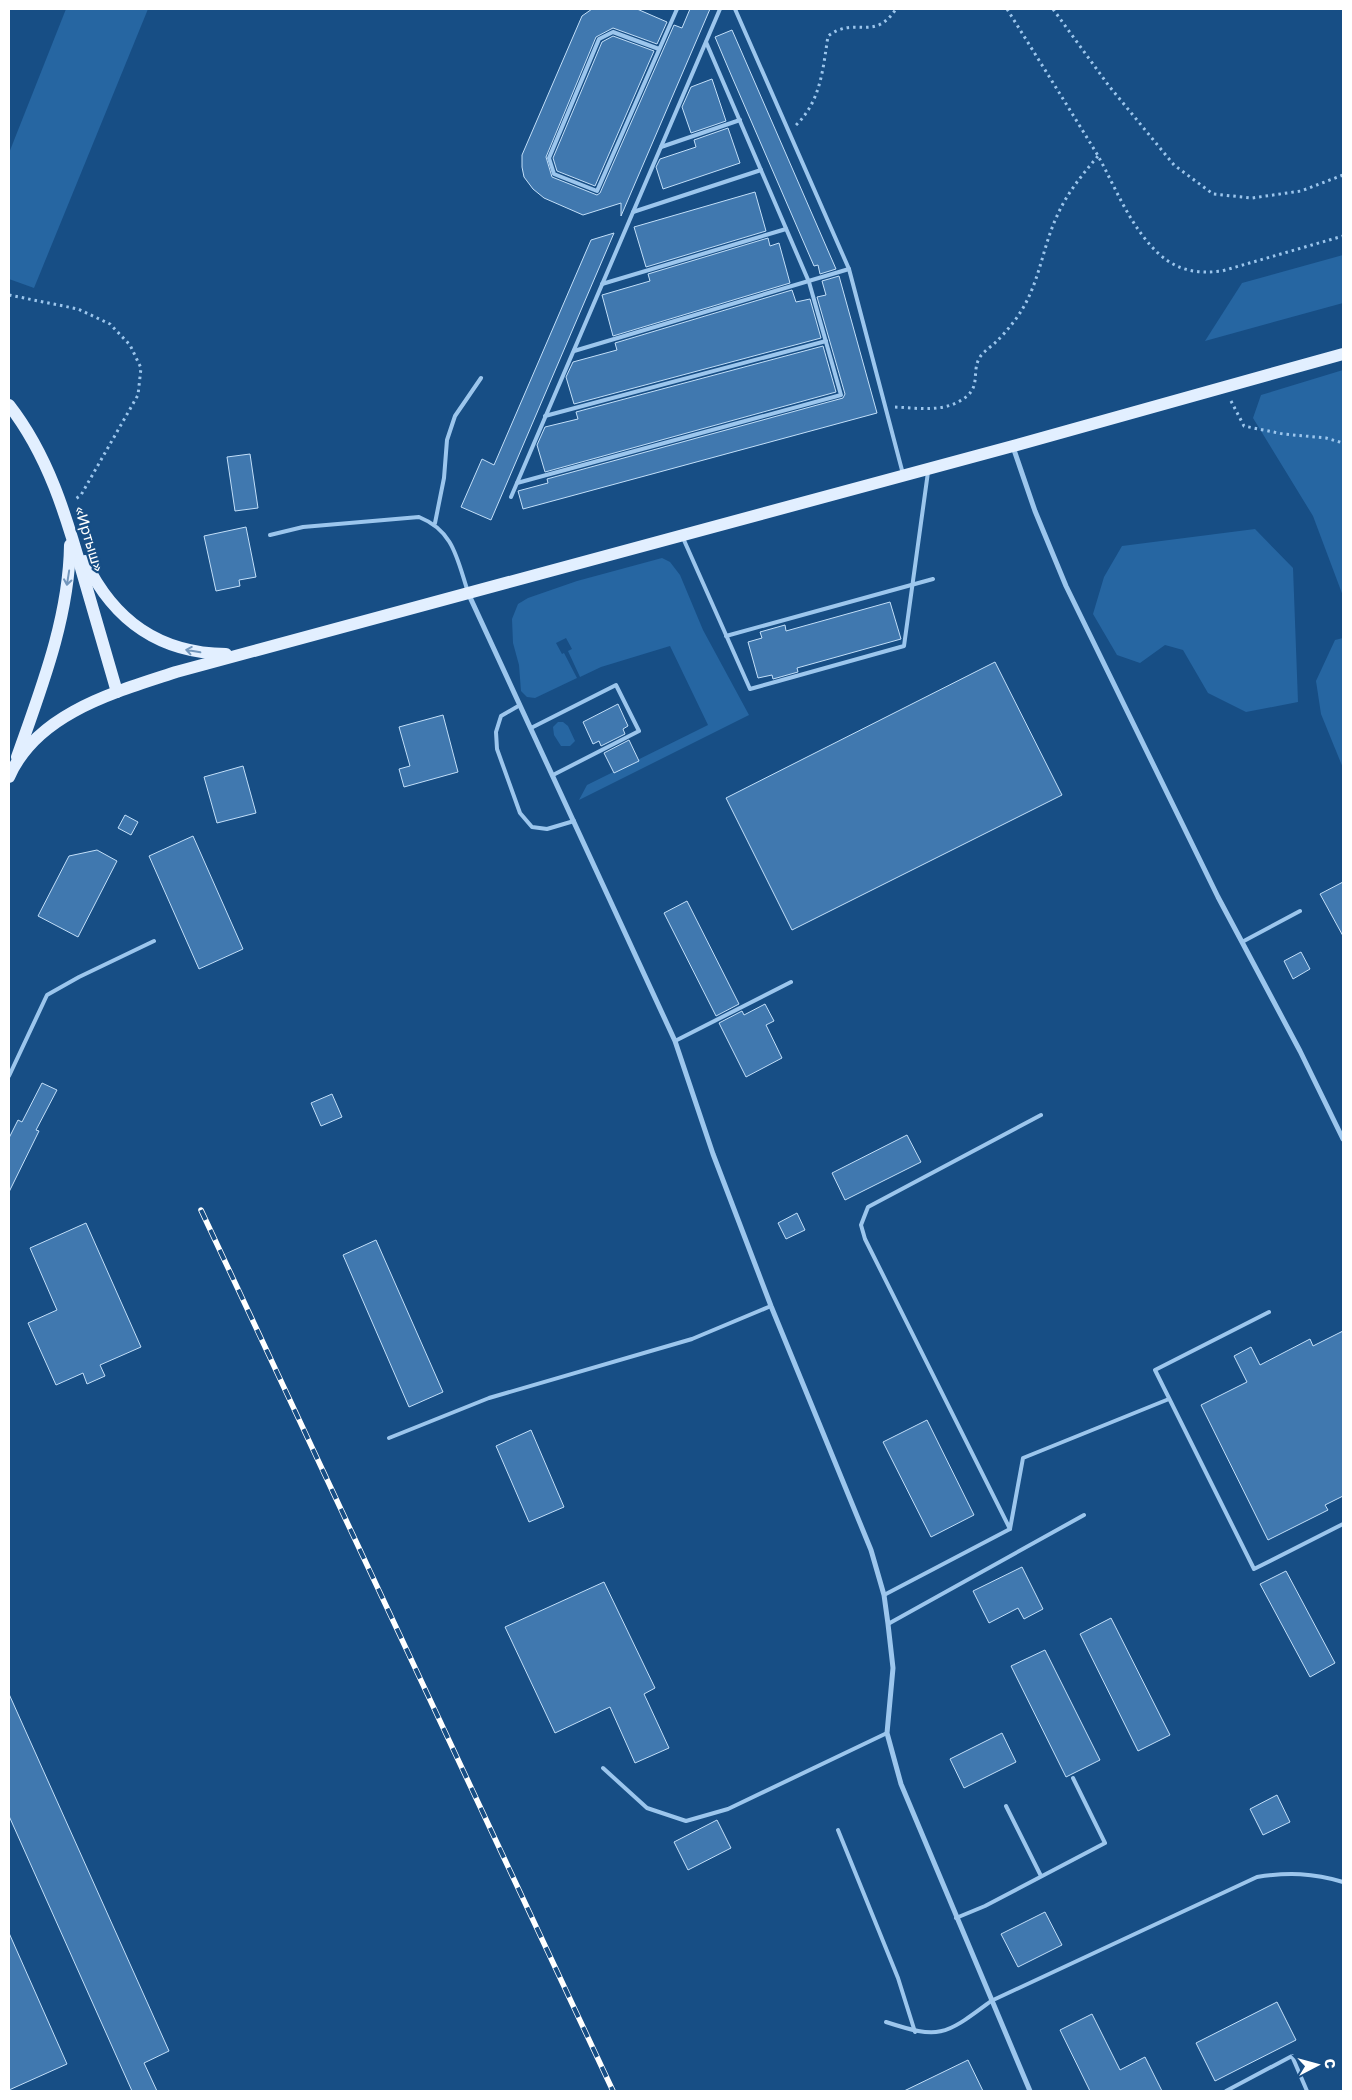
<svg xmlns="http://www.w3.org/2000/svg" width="1352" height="2100" font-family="'Golos Text',sans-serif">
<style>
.green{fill:#2666a2}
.building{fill:#4078af;stroke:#c2dff9}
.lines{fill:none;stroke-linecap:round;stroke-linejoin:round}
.path{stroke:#9cc6ed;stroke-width:3;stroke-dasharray:2.5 4;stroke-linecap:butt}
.service{stroke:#9cc6ed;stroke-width:4}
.minor{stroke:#9cc6ed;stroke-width:5}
.primary{stroke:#e2efff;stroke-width:12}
.rail-casing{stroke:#fff;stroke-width:5.5}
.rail{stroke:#174e85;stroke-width:4;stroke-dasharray:11;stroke-linecap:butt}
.oneway{stroke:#7296bc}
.labels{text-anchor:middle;stroke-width:4.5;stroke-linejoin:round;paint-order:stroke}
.street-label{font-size:15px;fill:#fff;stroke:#174e85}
</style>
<rect width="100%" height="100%" fill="#174e85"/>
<g class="green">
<polygon points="66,9 148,9 34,288 9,279 9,153"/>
<polygon points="1343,255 1343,303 1205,341 1242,283"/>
<polygon points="1343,370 1343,596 1313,516 1253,418 1261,395"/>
<polygon points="1255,529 1293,568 1298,702 1246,712 1208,693 1183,650 1165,645 1140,663 1117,655 1093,614 1104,577 1122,546"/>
<polygon points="662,558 670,562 680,575 703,630 749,715 579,800 587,785 708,725 670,646 601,667 580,677 568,651 572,649 566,638 556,643 562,654 564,653 577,678 535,698 527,697 521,691 519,665 513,643 512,619 518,604 528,598 577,581"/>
<polygon points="1343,638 1343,768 1321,714 1316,681 1335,640"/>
<polygon points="558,722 563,722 568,726 575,741 570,746 561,746 554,735 553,727"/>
</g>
<g class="building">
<polygon points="592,9 637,9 667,22 657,44 613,28 596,37 546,157 552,177 597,195 600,193 674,25 682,28 690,9 710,9 621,216 621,203 583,215 544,198 533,189 524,177 522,167 522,155 582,16"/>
<polygon points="732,30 836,269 820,274 818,265 814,266 729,70 715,37"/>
<polygon points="613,36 654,51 595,186 557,171 553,158 602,42"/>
<polygon points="712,79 726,121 691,133 682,107 691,87"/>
<polygon points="728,128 740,163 663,189 656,167 660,159 696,147 694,140"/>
<polygon points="755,192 766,231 646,267 634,227"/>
<polygon points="614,233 491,520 461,507 482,459 494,465 591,240"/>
<polygon points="768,238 770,246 779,243 790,283 613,336 602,295 650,281 648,274"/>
<polygon points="839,276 877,413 523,509 518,491 548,483 547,479 843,398 845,394 817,297 826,295 822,281"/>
<polygon points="792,290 796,302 810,299 821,338 574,404 566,377 573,362 617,350 615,343"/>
<polygon points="823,346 836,392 545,472 537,445 545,427 578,419 576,412"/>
<polygon points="250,454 258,508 235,511 227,457"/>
<polygon points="246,527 256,577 239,580 240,586 216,591 204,536"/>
<polygon points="890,602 901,639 797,668 798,672 773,679 772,675 758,678 748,642 762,638 760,632 785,625 786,631"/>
<polygon points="995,662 1062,795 792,930 726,798"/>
<polygon points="618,704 628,726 623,729 625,734 601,746 599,741 593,744 583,722"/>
<polygon points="443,715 458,772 404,787 399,769 410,766 399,727"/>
<polygon points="629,740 639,761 614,773 604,753"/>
<polygon points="243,766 256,813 217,823 204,777"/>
<polygon points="125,815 138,822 131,835 118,828"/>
<polygon points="193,836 243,949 199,969 149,856"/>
<polygon points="97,850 117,861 78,937 38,916 69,856"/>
<polygon points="1343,882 1343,936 1320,894"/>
<polygon points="687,901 739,1004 716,1016 664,913"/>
<polygon points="1301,952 1310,969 1293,979 1284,961"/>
<polygon points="765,1004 774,1021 766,1025 782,1058 746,1077 719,1023 742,1011 744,1015"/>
<polygon points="42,1083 57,1090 36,1130 39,1131 9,1192 9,1138 18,1120 22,1122"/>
<polygon points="332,1094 342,1117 321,1126 311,1103"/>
<polygon points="907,1135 921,1162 845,1200 832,1173"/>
<polygon points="797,1213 805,1230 786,1239 778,1223"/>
<polygon points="86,1223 141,1347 100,1365 105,1376 87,1384 83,1373 56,1385 28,1323 57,1310 30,1248"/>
<polygon points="376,1240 443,1392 409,1407 343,1255"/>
<polygon points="1343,1331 1343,1496 1325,1505 1328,1510 1268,1540 1201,1405 1247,1382 1234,1356 1251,1347 1260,1365 1310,1339 1313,1346"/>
<polygon points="927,1420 974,1515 931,1537 883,1442"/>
<polygon points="531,1430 564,1507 529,1522 496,1446"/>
<polygon points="1022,1567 1043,1609 1024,1619 1018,1608 989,1623 973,1591"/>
<polygon points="1286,1571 1335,1663 1310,1677 1260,1584"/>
<polygon points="604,1582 655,1688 644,1694 669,1748 635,1763 610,1707 555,1733 505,1627"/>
<polygon points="1111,1618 1170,1735 1138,1751 1080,1634"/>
<polygon points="1045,1650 1100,1760 1066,1777 1011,1666"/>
<polygon points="9,1694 169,2051 144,2063 157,2091 132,2091 9,1816"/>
<polygon points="1002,1733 1016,1762 964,1788 950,1759"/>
<polygon points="1277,1795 1290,1822 1263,1835 1250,1809"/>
<polygon points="717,1820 731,1848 688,1870 674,1842"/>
<polygon points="1045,1912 1062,1945 1018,1967 1001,1934"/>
<polygon points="9,1933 67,2064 9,2090"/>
<polygon points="1277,2002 1296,2040 1215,2081 1196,2043"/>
<polygon points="1092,2014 1120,2070 1145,2057 1162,2091 1090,2091 1060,2030"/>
<polygon points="968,2060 983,2091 904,2091"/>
</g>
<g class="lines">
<g class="path">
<path d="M1007,9c30,48 60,96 90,145 19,34 33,73 62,100 19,17 39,20 63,17l121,-35"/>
<polyline points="1053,9 1109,86 1174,165 1213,194 1252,198 1301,191 1343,175"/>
<path d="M796,125c25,-24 27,-57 32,-89 28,-21 45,7 68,-27"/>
<polyline points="9,295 78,309 110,324 130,345 141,368 138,395 81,495 74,500"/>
<polyline points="1231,401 1244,426 1283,434 1326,438 1343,443"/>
<path d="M895,407c21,1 44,5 63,-5 26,-13 12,-29 22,-45 4,-6 12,-11 17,-16 9,-9 19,-21 26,-33 17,-29 20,-62 34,-92 10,-23 25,-41 41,-60"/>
</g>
<g class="service">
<polyline points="735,9 849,269 903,474"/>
<polyline points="659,49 613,32 599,39 549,158 554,174 597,191 677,9"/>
<polyline points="661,147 740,120"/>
<polyline points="633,212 761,170"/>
<polyline points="602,284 786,229"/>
<polyline points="574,351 849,269"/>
<polyline points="545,416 826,341"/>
<polyline points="517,483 841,395 809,282 706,42"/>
<polyline points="511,497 720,9"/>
<polyline points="435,523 444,478 447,440 455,416 481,378"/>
<path d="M270,535l33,-8 116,-10c35,14 38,42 49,75"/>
<polyline points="683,538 750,689 904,646 928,472"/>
<polyline points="726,636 933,579"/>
<polyline points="520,705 501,716 496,732 497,749 520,813 532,827 547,829 574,821"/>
<polyline points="531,728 616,685 639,731 553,775"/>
<polyline points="1242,942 1300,911"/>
<polyline points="675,1041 791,982"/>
<polyline points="9,1076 47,995 79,977 154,941"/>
<polyline points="1269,1312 1155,1370 1254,1569 1343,1524"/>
<polyline points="389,1438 489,1398 692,1339 771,1306"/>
<polyline points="1010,1529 865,1239 861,1225 868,1207 1041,1115"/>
<polyline points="884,1595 1010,1529 1023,1458 1169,1399"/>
<polyline points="888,1624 1084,1515"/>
<polyline points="603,1768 647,1808 686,1821 728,1809 887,1733"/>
<polyline points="1006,1806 1041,1876"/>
<polyline points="838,1830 898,1978 915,2032"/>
<polyline points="956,1918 985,1906 1105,1843 1073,1778"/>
<path d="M886,2022c55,18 59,13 105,-21l266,-124c31,-5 56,-4 86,5"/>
<polyline points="1226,2091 1292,2056 1307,2091"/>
</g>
<g class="minor">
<polyline points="1013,447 1035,511 1066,586 1218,897 1300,1051 1343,1139"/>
<polyline points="469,595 675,1041 713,1154 771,1306 871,1550 884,1595 888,1624 893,1668 887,1733 901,1784 1030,2091"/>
</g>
<g class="primary">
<path d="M9,405c39,50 57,110 74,170 11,39 23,78 34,117"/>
<path d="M85,561c29,60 74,92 141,93"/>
<path d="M17,757c24,-68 52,-139 53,-212"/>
<path d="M9,777c28,-64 106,-85 167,-105l837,-226 330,-92"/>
</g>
<defs>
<polyline id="rail" points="201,1210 613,2091"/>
</defs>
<use href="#rail" class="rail-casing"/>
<use href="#rail" class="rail"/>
</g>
<defs><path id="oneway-shaft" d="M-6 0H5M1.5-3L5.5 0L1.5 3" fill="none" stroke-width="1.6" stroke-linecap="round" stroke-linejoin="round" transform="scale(1.25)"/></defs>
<g class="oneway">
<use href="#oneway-shaft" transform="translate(68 578) rotate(99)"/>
<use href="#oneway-shaft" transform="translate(193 651) rotate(-170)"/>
</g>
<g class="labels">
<g class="street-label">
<text transform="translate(89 539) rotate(73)" y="5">«Иртыш»</text>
</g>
</g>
<rect width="1352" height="2100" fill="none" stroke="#ffffff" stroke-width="20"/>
<g transform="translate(1317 2065) rotate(84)" stroke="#174e85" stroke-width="4" paint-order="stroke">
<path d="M0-4L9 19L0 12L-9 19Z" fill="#ffffff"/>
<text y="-8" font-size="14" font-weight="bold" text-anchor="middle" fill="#ffffff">С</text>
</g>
</svg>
